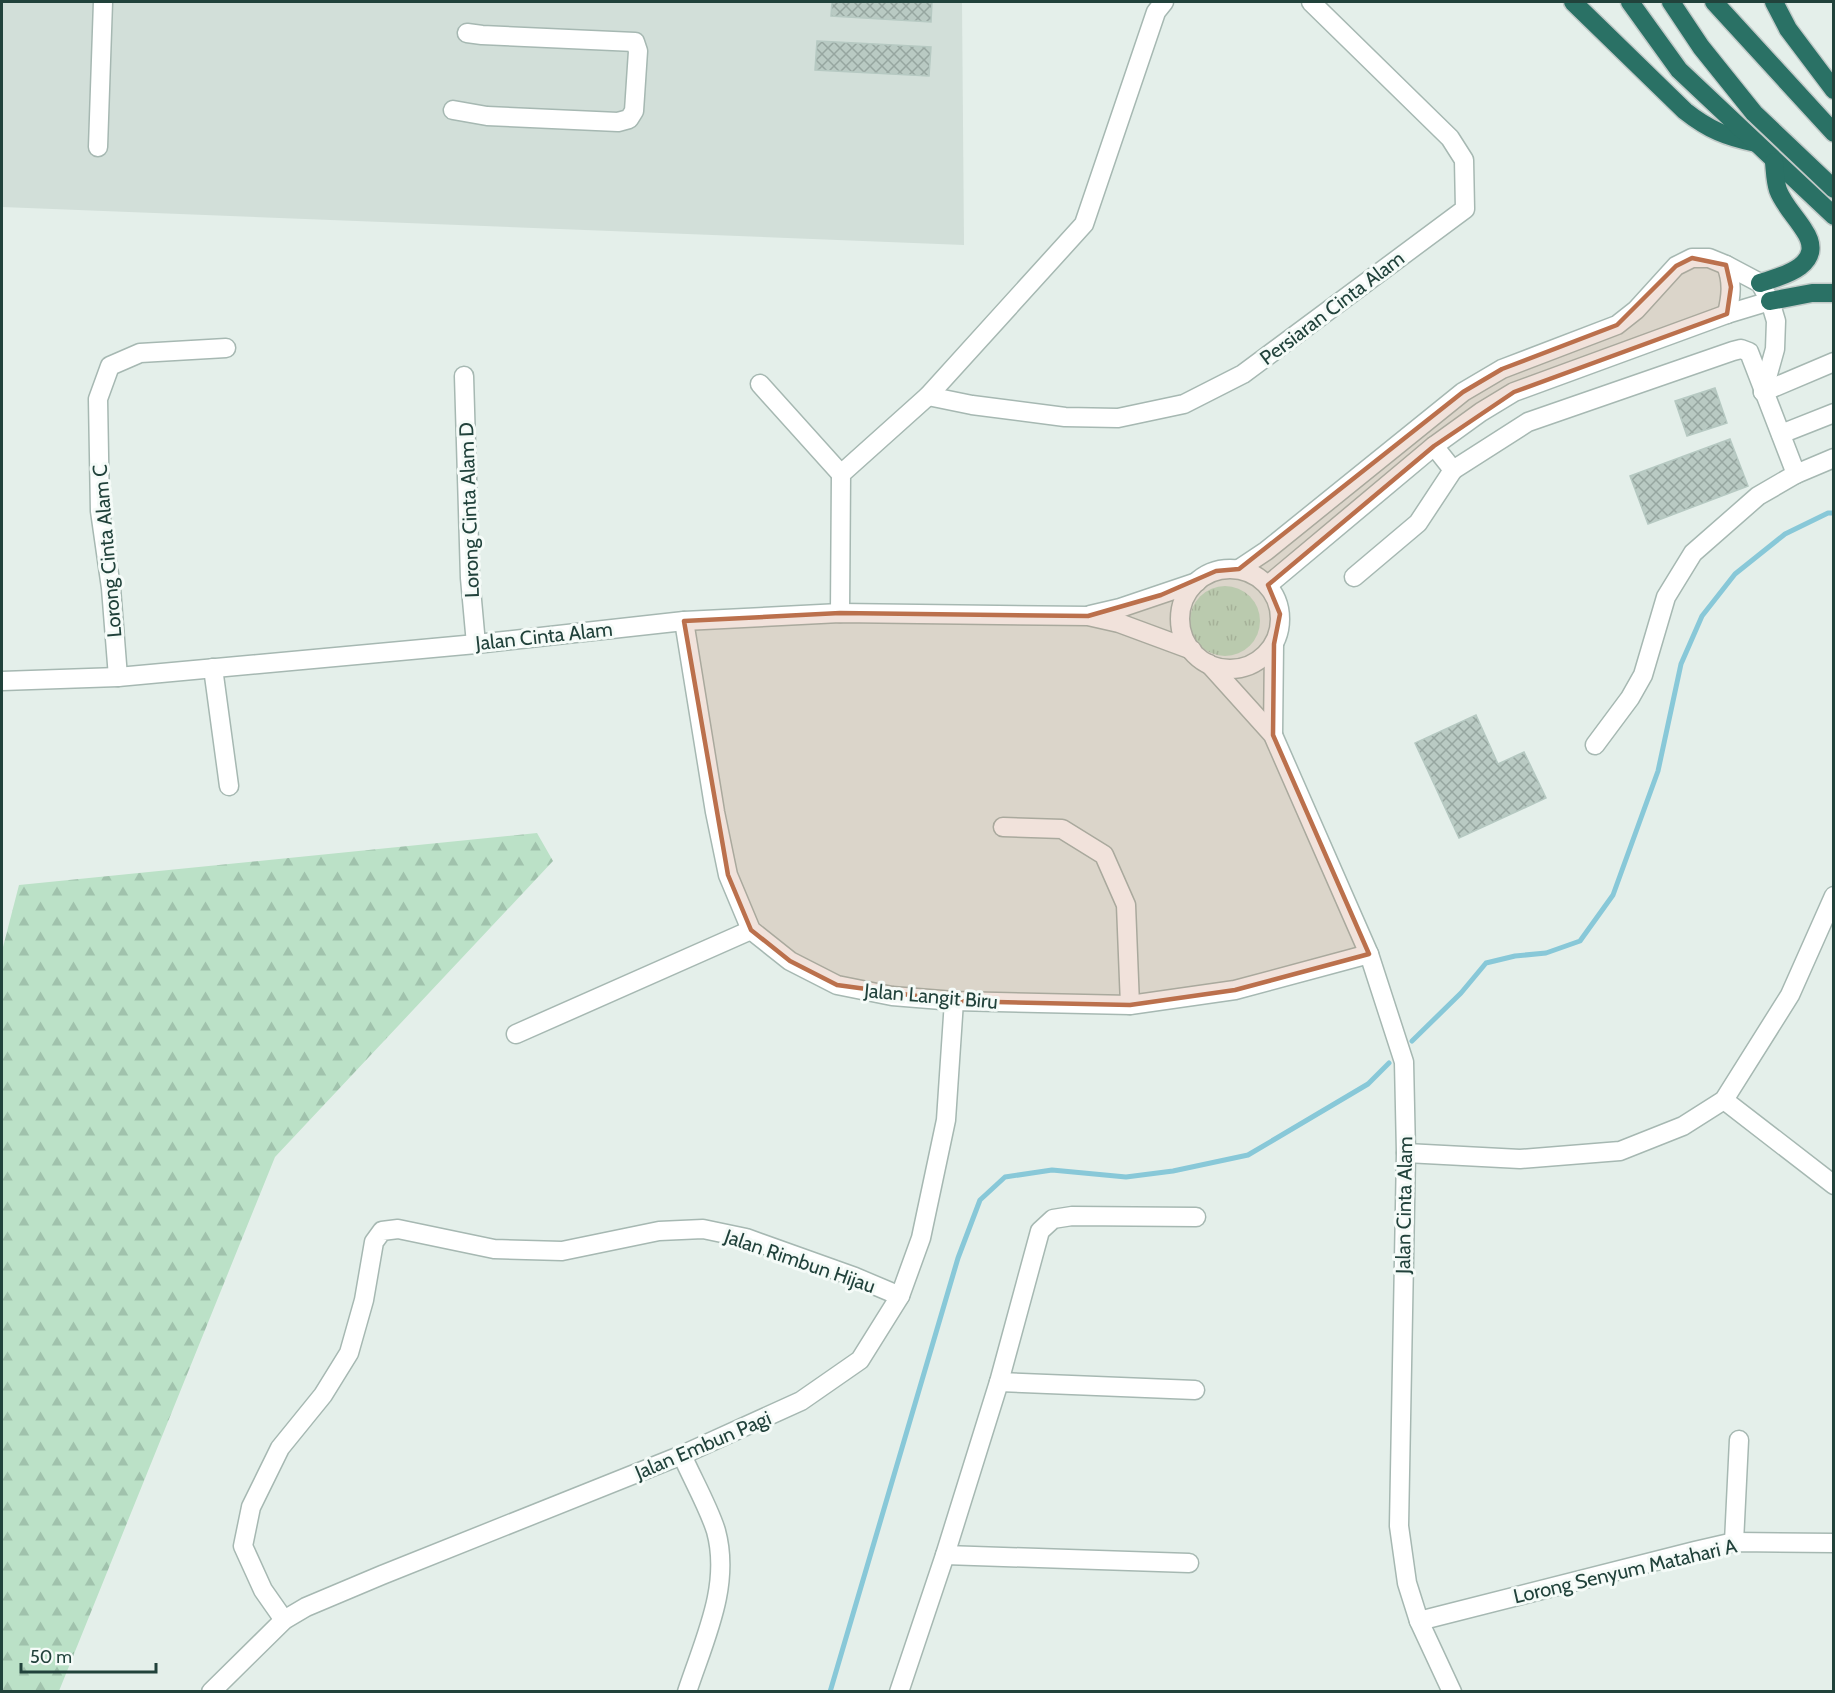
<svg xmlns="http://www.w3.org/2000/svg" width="1835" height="1693" font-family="Cabin,sans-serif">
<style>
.built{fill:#d2dfd9}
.grass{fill:url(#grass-tufts)}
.forest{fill:url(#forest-firs)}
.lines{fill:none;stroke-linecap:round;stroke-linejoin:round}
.stream{stroke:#88c8d8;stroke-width:5}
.building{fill:url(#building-cross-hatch);stroke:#b6c9c2;stroke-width:1.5}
.minor-casing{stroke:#a6b8b2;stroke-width:21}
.highway-casing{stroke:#c1cac8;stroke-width:21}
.minor{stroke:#fff;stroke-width:18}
.highway{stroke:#2a7165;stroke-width:18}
.marked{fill:#bb704c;fill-opacity:0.2;stroke:#bb704c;stroke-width:4.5;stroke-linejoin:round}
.labels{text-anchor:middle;stroke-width:6;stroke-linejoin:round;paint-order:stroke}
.street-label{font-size:20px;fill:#21423b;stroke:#f5fbf8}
</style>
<defs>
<pattern id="grass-tufts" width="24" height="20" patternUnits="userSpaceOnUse" patternTransform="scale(1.5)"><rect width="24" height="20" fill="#bbe1c7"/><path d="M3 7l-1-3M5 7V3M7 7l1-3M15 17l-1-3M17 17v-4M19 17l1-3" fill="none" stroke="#a0c2ac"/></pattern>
<pattern id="forest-firs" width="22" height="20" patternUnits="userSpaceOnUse" patternTransform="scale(1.5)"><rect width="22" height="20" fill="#bbe1c7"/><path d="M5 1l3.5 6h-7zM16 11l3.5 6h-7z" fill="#a0c2ac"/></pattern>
<pattern id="building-cross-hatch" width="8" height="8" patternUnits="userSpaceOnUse" patternTransform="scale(1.5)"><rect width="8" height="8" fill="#b9cac3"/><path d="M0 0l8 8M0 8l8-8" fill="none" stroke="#96a6a0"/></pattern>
</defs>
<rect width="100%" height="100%" fill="#e4efea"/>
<polygon class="built" points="2,2 962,2 964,245 2,207"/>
<circle class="grass" cx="1225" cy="621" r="35"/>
<polygon class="forest" points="537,833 553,861 275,1157 59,1691 2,1691 2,951 19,885"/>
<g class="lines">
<g class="stream">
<polyline points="1412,1041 1461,993 1486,963 1515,956 1546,953 1580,941 1613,895 1658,771 1681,664 1702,616 1735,574 1785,534 1828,513 1834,513"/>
<polyline points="830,1692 958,1258 980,1200 1005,1177 1052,1170 1126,1177 1173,1171 1248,1155 1368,1084 1389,1063"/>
</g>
</g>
<g class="building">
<polygon points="832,2 932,2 931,22 831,16"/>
<polygon points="817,41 931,47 929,76 815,70"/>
<polygon points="1715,388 1727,423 1687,436 1675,401"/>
<polygon points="1730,439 1748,486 1648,524 1630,476"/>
<polygon points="1476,715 1498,764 1524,752 1546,798 1459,838 1415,743"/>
</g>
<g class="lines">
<defs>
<g id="minor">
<polyline points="453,110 487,116 618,122 629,119 634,111 638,51 635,42 482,35 467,33"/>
<polyline points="98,147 103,2"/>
<path d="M1726,265c7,17 5,32 1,49"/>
<polyline points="464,376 470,578 476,644"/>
<polyline points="760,384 841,474"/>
<polyline points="1763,392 1834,362"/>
<polyline points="928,396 972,405 1065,417 1118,418 1184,404 1243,374 1465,209 1464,160 1450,138 1311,2"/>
<polyline points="1781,434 1834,413"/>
<polyline points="1434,446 1453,470 1528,422 1733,351 1741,349 1749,352 1796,474 1758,496 1693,553 1666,597 1643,675 1630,698 1595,745"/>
<polyline points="1796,474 1834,458"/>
<polyline points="1239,569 1266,551 1463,392 1502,369 1617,325 1636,310 1676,266 1692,258 1709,258 1726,265 1760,283 1770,301 1776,321 1775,349 1763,392"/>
<circle cx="1230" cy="619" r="50"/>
<polyline points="1354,577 1418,523 1453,470"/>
<polyline points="1268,585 1434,446 1481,412 1514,392 1727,314 1770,301"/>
<polyline points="840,613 841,474 928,396 1084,224 1156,12 1164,2"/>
<polyline points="1090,615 1120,608 1197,582"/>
<polyline points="684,621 715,812 728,875 751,930 790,961 837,985 892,996 954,1001 1130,1005 1235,990 1369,954"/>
<polyline points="1209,664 1273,735 1369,954 1404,1062 1406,1153 1399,1526 1407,1583 1419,1621 1452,1692"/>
<polyline points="213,668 229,786"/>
<polyline points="118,677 111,588 100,511 98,399 110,366 140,353 226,348"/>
<polyline points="2,681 118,677 476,644 684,621 840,613 1088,616 1119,623 1192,650"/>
<polyline points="1273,735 1274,644"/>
<polyline points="1003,827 1062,829 1104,855 1126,905 1130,1005"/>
<polyline points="516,1034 751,930"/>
<polyline points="1724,1100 1834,1185"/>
<polyline points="1406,1153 1520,1159 1620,1151 1683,1126 1724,1100 1790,995 1834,896"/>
<polyline points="999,1382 1195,1390"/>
<path d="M682,1455c10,23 27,53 34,76 15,55 -12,109 -29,161"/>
<polyline points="1734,1542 1739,1440"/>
<polyline points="945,1555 1189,1563"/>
<polyline points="284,1620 263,1590 243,1546 251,1507 280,1448 323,1395 349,1353 364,1300 374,1242 382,1231 398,1229 494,1249 562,1251 659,1231 703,1229 746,1238 855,1277 900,1296"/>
<polyline points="1419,1621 1695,1551 1734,1542 1834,1543"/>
<polyline points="211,1692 284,1620 306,1607 382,1575 682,1455 801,1401 860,1360 900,1296 921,1238 946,1120 954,1001"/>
<polyline points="899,1692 945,1555 999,1382 1040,1231 1053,1219 1072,1216 1196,1217"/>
</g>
<g id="highway">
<path d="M1573,2l112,109c24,19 42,26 71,32"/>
<polyline points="1630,2 1679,70 1834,216"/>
<polyline points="1671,2 1701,47 1754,113 1834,189"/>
<polyline points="1714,2 1834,133"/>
<polyline points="1774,2 1788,29 1834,90"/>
<path d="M1760,283c24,-7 67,-19 44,-53 -8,-13 -21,-26 -26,-40 -3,-9 -3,-18 -4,-28"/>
<polyline points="1770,301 1812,293 1834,293"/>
</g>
</defs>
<use href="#minor" class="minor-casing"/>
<use href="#highway" class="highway-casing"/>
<use href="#minor" class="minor"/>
<use href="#highway" class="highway"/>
</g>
<path class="marked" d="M1692,258l34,7 5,22 -4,27 -213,78 -80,54 -166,139 12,29 -6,30 -1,91 96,219 -134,36 -105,15 -176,-4 -117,-16 -47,-24 -39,-31 -23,-55 -44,-254 156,-8 248,3 73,-21 55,-24 23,-2 224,-177 39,-23 115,-44 59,-59z"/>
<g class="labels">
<g class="street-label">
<text transform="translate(1332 308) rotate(-37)" y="7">Persiaran Cinta Alam</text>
<text transform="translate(469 510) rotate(-92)" y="7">Lorong Cinta Alam D</text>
<text transform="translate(107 551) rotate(-95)" y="7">Lorong Cinta Alam C</text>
<text transform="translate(544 636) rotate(-6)" y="7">Jalan Cinta Alam</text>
<text transform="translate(931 996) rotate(5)" y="7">Jalan Langit Biru</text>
<text transform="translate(1404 1205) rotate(-89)" y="7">Jalan Cinta Alam</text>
<text transform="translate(800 1261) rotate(19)" y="7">Jalan Rimbun Hijau</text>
<text transform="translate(703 1445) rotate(-23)" y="7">Jalan Embun Pagi</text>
<text transform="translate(1625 1571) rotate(-13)" y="7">Lorong Senyum Matahari A</text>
</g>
</g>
<rect width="1835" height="1693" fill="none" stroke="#21423b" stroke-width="6"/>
<path d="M21 1663v9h135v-9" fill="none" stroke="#21423b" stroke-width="3"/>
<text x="30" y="1663" font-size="18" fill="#21423b" stroke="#f5fbf8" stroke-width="4.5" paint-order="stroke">50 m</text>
</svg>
